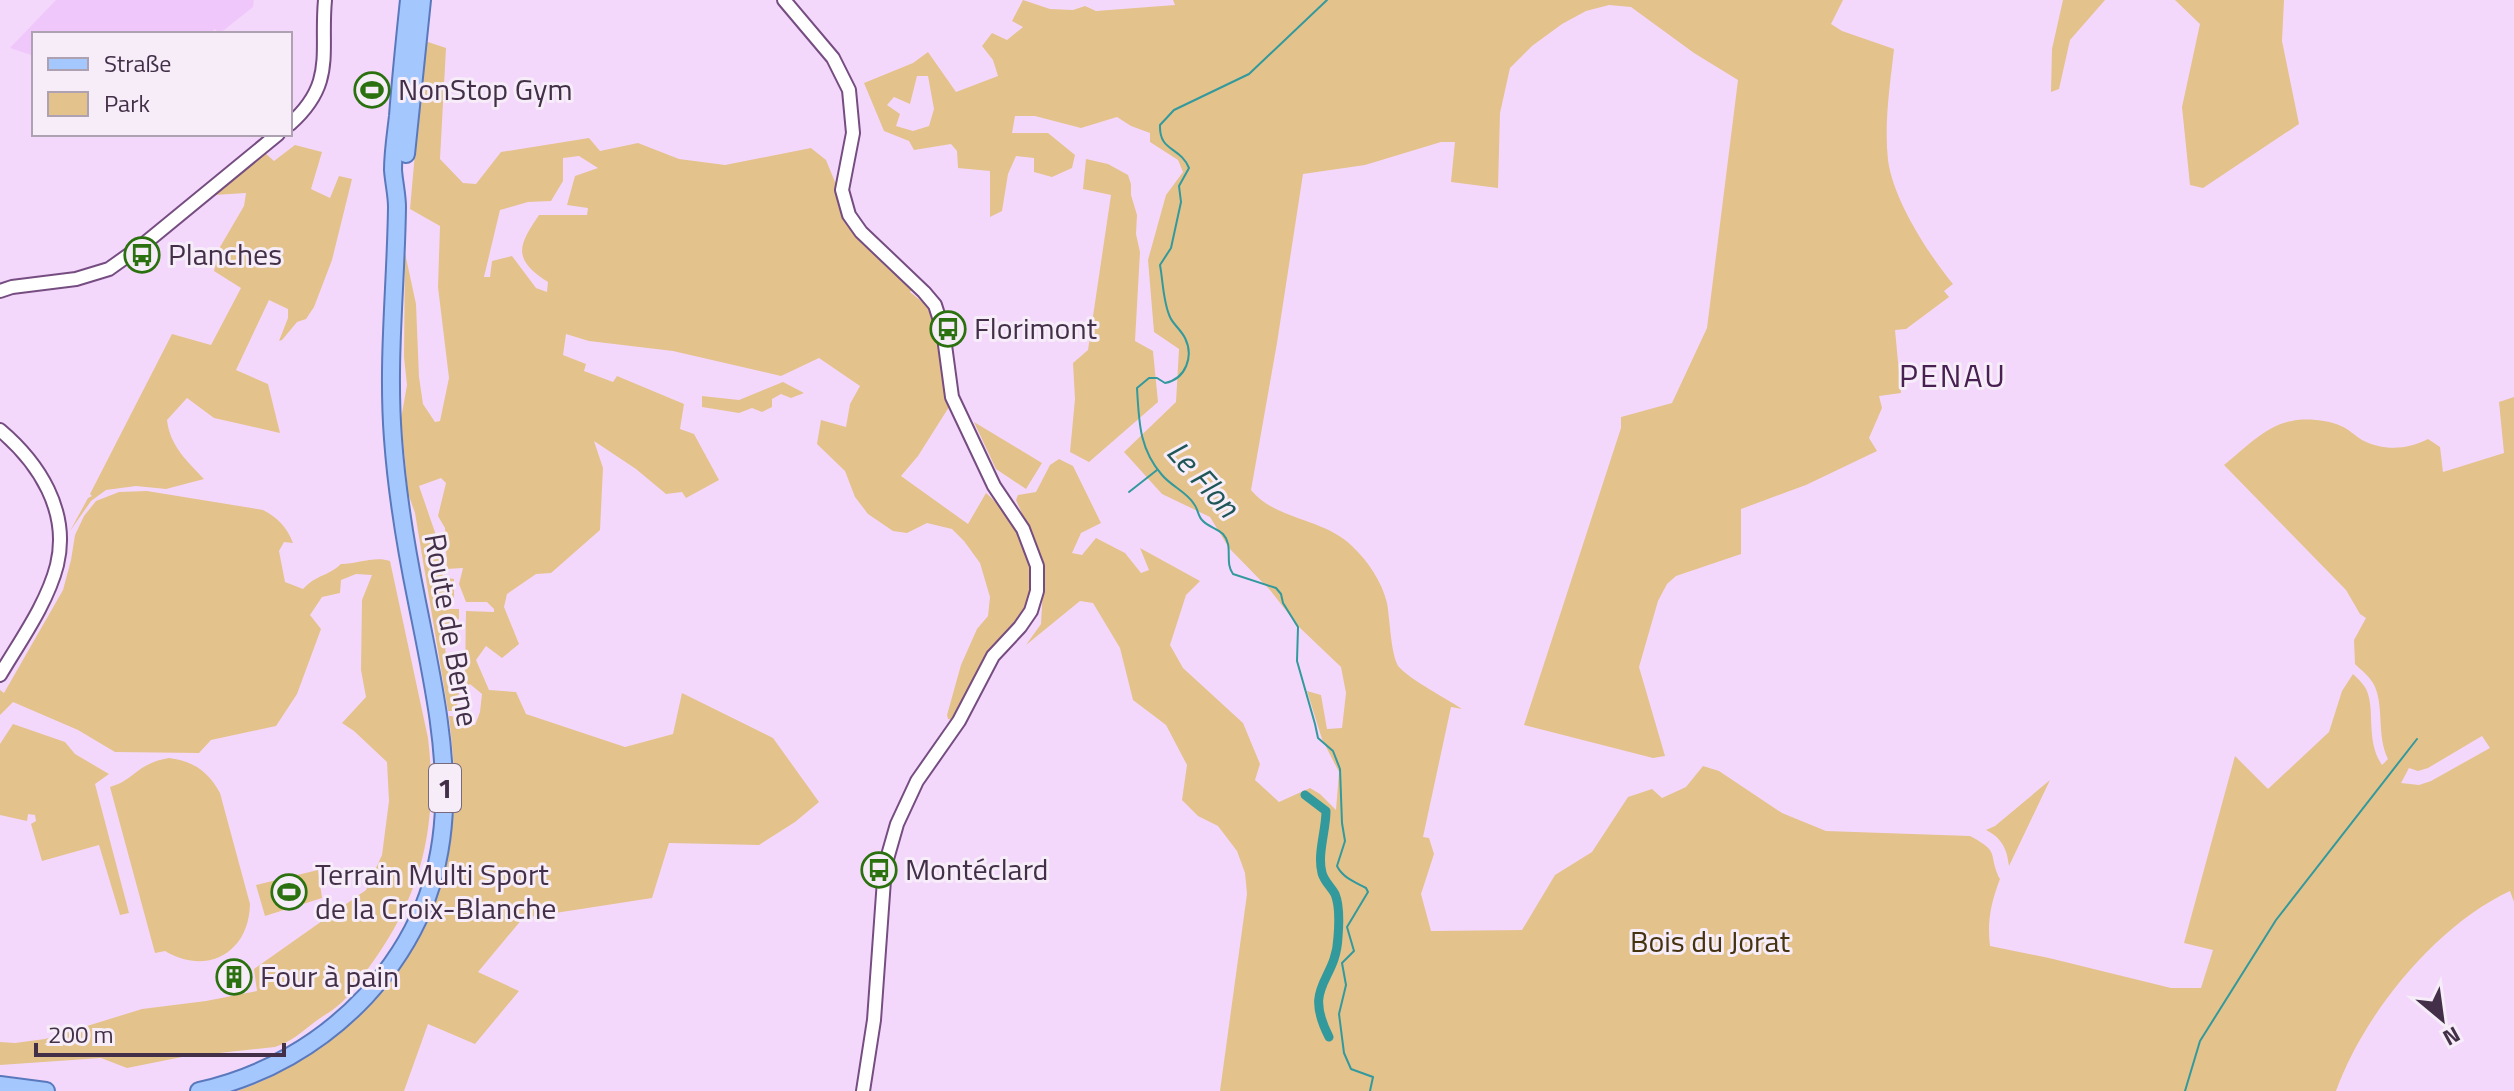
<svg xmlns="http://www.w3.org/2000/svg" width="2514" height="1091" font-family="'Titillium Web',sans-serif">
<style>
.built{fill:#f0c7fb}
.green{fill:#e4c28b;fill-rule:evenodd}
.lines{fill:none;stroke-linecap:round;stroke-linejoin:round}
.stream{stroke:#32999d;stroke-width:2}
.canal{stroke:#32999d;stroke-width:9}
.tertiary-casing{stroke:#764d81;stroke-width:16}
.primary-casing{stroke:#5a79bc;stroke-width:20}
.tertiary{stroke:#fff;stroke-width:12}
.primary{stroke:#a4c7fd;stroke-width:16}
.labels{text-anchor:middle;stroke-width:6;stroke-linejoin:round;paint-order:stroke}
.shield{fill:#f6edf9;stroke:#79697d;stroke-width:2}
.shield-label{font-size:28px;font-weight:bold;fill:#433048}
.poi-label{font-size:30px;fill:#433048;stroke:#f6edf9;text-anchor:start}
.street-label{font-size:30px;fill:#433048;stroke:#f6edf9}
.park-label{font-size:30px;fill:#45320e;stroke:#f6edf9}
.neighbourhood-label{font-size:32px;letter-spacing:2px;fill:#482152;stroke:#f6edf9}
.water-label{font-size:32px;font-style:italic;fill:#1e5658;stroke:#f6edf9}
</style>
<rect width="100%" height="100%" fill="#f4d8fc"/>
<polygon class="built" points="56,0 254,0 253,7 219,34 215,29 209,34 34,34 34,56 10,48"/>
<g class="green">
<path d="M1023,0l27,9 23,1 12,-4 11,5 79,-6 -2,-5h670l-12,24 11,7 52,18c-4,36 -10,74 -6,111 5,39 40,94 65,124l-9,7 5,6 -43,32 -11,1 6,63 -22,3 3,12 -13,30 8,13 -71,34 -65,24v45l-65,22 -9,8 -9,17 -19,66 26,89 -12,2 -129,-33 97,-297v-11l51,-14 35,-75 31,-248 -44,-27 -63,-46 -22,-2 -23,6 -24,13 -30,22 -22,22 -10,45 -2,75 -47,-6 4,-40h-14l-76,23 -62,9 -26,169 -26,147c24,30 73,28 101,56 16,15 30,36 35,57 3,16 4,57 13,65 14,14 44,29 62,41l-11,-2 -28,130 6,1 5,16 -13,40 10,37 91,-1 33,-55 37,-23 36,-55 24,-8 10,9 24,-11 17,-21 16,5 63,42 44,18 144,5c32,17 17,17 30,43 -9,24 -13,42 -10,67l59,12 122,30h30l12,-38 -29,-7 51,-187 33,33 61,-57 13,-41 11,-17c4,4 10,9 13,15 10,20 -1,51 16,76l6,-6c-12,-24 -3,-55 -15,-76 -5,-8 -12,-13 -18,-19l-1,-24 12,-22 -6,-4 -14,-24 -122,-125c19,-15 43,-41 68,-44 13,-3 37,-1 49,5 8,3 14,10 21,14 21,11 45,10 66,-1l12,8 3,25 61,-19 -5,-51 15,-5v505l-4,-11c-75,35 -146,123 -174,200h-1116l27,-197 -2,-21 -8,-22 -19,-25 -20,-10 -16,-16 5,-35 -21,-40 -33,-25 -13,-52 -27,-45 -13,-2 -54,44 15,-21 3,-53 -7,-24 -21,-47 2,-5 18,-3 14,-27 9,-6 14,7 28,57 -20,10 -9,20 10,2 14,-17 29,15 16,20 8,-3 -9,-22 60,33 -14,14 -16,50 13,23 60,55 17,41 -5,16 24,22 31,-14 10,6 16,16 3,-38 -17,-33 -15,-48 14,4 6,34 15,-1 4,-35 -5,-26 -43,-41 -28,-36 -41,-42 -19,-31 -48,-23 -38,-42 52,-50 3,-53 -25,-17 -6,-72 18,-65 17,-23 -5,-12 -28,-18v-9l-19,-7 -14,-9 -36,11 -46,-12h-20l-3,17h36l27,22 -3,13 -20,9 -18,-5v-14l-18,-2 -8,18 -6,37 -12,6v-46l-32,-3 -1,-17 -6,-7 -37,6 -5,-9 -25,-10 -20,-48 49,-20 15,-11 28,40 42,-16 -5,-16 -11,-14 10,-13 15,7 16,-13 -11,-6zM917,76h11l6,33 -5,17 -16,5 -17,-5 4,-12 -13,-9 7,-8 16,7zM2482,736l8,12 -59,33 -12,4 -18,-2 8,-15 9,3 10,-3z"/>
<polygon points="2063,0 2105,0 2070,40 2059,89 2051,92 2052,49"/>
<polygon points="2175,0 2284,0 2282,41 2299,124 2203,188 2190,185 2182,107 2200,24"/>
<path d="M425,41l21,7 -6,111 23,24 13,1 25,-32 88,-14 11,13 38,-8 41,16 46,6 86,-17 15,12 23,56 66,70 -5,6 16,13 10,22 13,80 -31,49 -17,20 67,48 18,-31c29,25 57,74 42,114 -4,11 -14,21 -20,31 -18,27 -37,55 -55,82l-5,-1 -1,-4 14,-50 16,-36 11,-13 2,-19 -10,-34 -16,-22 -12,-12 -25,-6 -20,10 -14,-2 -25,-17 -13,-17 -10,-26 -28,-27 4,-24 25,7 4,-23 10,-18 -41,-28 -38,18 -108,-25 -84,-10 -23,-7 -3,21 23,9 -2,7 29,11 4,-6 67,28 -4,25 14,5 25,46 -33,18 -4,-6 -16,2 -30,-25 -42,-28 9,27 -3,62 -49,43 -15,1 -29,20 -3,13 15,37 -17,14 -16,-12 -10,14 13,30 27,2 10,22 99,33 48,-13 9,-41 91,45 46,64 -24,20 -36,23 -90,-2 -17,55 -129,20 -45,54 41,19 -44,53 -47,-20 -24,67h-167c124,-44 208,-151 217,-284 2,-30 -2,-61 -5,-91h3l12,9h11l5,-13 2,-18 -12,-10 -11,8 -3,19h-8l-33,-198 -7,-20 -7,-74 6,-34 -3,-28 1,-104 11,51 3,73 4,27 12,18 5,-1 9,-43 -11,-91 2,-61 -30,-17zM579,156l19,12 -23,8 -8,29 21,3 -1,7h-48c-21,31 -27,44 9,67l-1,10 -11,-4 -24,-32 -20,5 -2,16h-6l16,-67 28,-8 23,-1 12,-20v-23zM441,478l5,5 -8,33 7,12 2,41 16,-1 -4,16 7,18h21l7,7v3l-28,-1 -1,65 -10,4c-11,-17 -13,-40 -5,-59l9,-2v-10h-10l-3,-9 8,-2v-19l-11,-2 -6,-39 -18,-52z"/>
<path d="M295,145l27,7 -11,37 19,9 9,-22 13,3 -20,81 -18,47 -8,12 -9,3 -15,18 -3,1 9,-23v-9l-19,-9 -33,70 32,14 12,49 -66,-15 -27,-20 -20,22c3,26 20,41 37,59l-38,10 -30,-3 -30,4 -15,11 -21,30 18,-33 4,-2 -2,-2 82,-160 39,11 30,-57 -27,-17 6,-24 24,-41 2,-13 -32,2 51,-42 9,8z"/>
<polygon points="1086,159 1108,164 1128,175 1131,184 1131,195 1137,215 1136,234 1140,252 1135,341 1153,351 1158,402 1089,462 1070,452 1075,399 1073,363 1088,350 1111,195 1083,189"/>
<polygon points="783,382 804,393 791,398 781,394 772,399 772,407 762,412 752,408 739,413 702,407 702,396 739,400"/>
<polygon points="974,422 1042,463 1026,489 996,469"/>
<path d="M147,491l116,19c15,8 24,17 30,33l-9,-1 -5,9 6,31 18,7c14,-15 24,-12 38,-25 17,0 33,-8 49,-3l38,177c11,91 -8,163 -64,236 -7,10 -14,21 -23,29 -7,7 -17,12 -25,18 -13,10 -25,21 -41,26l-93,10 -55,11 -26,-10 -101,7v-23l15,1 30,-4 97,-30 64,-8 51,-10 -3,-22 112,-79 16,-35 7,-54 -2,-39 -33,-31 -12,-8 24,-26 -5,-27 1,-70 10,-25 -16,-1 -15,6 -1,13 -18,4 -12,18 11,14 -24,65 -21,32 -65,14 -12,13 -84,-1 -37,-22 -65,-28 -13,13v-25l4,3 59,-103 8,-30 4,-25 9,-19 12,-15 23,-9z"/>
<polygon points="13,724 65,742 75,754 109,774 95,784 129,913 120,915 99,845 42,861 31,824 36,821 35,815 28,814 27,821 0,815 0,744"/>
<path d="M169,758c24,3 39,13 51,35l30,111c-1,49 -43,72 -85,47l-10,2 -45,-166c25,-7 27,-24 59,-29z"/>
<path d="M2050,780l-41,86c-2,-17 -7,-28 -23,-36l9,-4z"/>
<polygon points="318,870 322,898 265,916 256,885"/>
</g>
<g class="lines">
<g class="stream">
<path d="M1327,0l-78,74 -75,36 -14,15c-1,27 20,21 29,43l-10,18 2,16 -10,46 -11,17c3,16 3,37 10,52 3,7 11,13 15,21 9,18 1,41 -20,45l-8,-5h-8l-12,10c2,33 2,61 25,87 9,11 25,17 32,29 4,5 4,12 8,16 6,7 15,8 21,14 11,12 1,28 10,40l43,14 5,6 2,9 15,24 -1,34 18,63 3,14 15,13 7,18 2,54 3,18 -8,25c6,12 18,16 29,22l2,4 -21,35 7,24 -12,12 4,22 -7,29 5,39 7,16 22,8 -3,14"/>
<polyline points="1129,492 1157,470"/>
<polyline points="2185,1091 2200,1041 2276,920 2417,739"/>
</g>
<path class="canal" d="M1305,795l21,16c0,20 -9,43 -4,62 2,8 9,14 13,21 5,12 4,31 3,43 -2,46 -36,47 -9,100"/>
<defs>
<g id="tertiary">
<polyline points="784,0 833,58 849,90 853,133 842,190 849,215 861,232 924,292 935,305 943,330 952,397 994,486 1023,529 1037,566 1037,591 1031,611 1020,627 993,656 959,721 917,781 897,824 885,866 874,1020 863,1091"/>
<path d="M290,124c46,-41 30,-71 35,-124"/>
<polyline points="0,291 12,287 76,279 109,269 144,244 278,134"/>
<path d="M0,430c39,33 70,81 57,135 -10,39 -37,76 -57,110"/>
</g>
<g id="primary">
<polyline points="406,154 422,0"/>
<polyline points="0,1085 46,1091"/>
<path d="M199,1091c64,-14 122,-47 167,-95 111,-122 80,-249 51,-394 -11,-54 -20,-108 -24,-163 -6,-78 3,-154 4,-232 0,-12 -3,-24 -4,-37 0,-18 3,-36 5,-54 3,-39 7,-78 11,-116"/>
</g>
</defs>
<use href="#tertiary" class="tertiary-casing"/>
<use href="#primary" class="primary-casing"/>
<use href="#tertiary" class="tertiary"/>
<use href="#primary" class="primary"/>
</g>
<defs>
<symbol id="stadium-ring" viewBox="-11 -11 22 22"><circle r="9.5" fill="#f6edf9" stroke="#2b710f" stroke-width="1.5"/><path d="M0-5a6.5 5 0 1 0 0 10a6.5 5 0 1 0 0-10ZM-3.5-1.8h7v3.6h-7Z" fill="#2b710f"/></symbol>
<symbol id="bus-ring" viewBox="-11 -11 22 22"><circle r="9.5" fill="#f6edf9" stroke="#2b710f" stroke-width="1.5"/><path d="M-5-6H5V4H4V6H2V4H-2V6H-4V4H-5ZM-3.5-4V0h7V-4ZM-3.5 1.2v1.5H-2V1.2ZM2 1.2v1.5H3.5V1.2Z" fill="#2b710f"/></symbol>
<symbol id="building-ring" viewBox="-11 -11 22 22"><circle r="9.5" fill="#f6edf9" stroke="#2b710f" stroke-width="1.5"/><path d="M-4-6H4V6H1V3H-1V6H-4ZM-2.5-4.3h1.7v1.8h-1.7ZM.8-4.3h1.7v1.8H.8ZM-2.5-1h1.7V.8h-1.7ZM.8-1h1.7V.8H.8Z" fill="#2b710f"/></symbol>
</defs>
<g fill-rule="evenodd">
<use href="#stadium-ring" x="352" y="70" width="40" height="40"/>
<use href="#bus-ring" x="122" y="235" width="40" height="40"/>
<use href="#bus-ring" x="928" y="309" width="40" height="40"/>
<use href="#bus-ring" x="859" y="850" width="40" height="40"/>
<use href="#stadium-ring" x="269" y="872" width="40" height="40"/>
<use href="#building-ring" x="214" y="957" width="40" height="40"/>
</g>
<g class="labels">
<rect class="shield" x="429" y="764" width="32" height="48" rx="6"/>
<g class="shield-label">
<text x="445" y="798">1</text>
</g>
<g class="poi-label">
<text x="398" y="100">NonStop Gym</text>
<text x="168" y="265">Planches</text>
<text x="974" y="339">Florimont</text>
<text x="905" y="880">Montéclard</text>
<text x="315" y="885">Terrain Multi Sport<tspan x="315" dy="34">de la Croix-Blanche</tspan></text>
<text x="260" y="987">Four à pain</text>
</g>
<g class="street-label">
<text transform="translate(451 630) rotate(80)" y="10">Route de Berne</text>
</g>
<g class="park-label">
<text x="1710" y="952">Bois du Jorat</text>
</g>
<g class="neighbourhood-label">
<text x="1953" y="387">PENAU</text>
</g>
<g class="water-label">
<text transform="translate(1203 479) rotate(48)" y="11">Le Flon</text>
</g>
</g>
<rect x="32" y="32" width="260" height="104" fill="#f6edf9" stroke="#aea1b2" stroke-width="2"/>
<rect x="48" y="58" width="40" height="12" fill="#a4c7fd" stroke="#aea1b2" stroke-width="2"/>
<text x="104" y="72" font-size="24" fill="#433048">Straße</text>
<rect x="48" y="92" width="40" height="24" fill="#e4c28b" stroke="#aea1b2" stroke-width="2"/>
<text x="104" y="112" font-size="24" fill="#433048">Park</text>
<g transform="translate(2442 1019) rotate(151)" stroke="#f6edf9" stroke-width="6" paint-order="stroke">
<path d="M0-6L14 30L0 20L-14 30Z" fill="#433048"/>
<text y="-12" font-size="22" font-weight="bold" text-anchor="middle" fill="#433048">N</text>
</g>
<path d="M36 1043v12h248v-12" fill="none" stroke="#433048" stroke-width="4"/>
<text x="48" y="1043" font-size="24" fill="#433048" stroke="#f6edf9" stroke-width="6" paint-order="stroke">200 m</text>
</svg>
